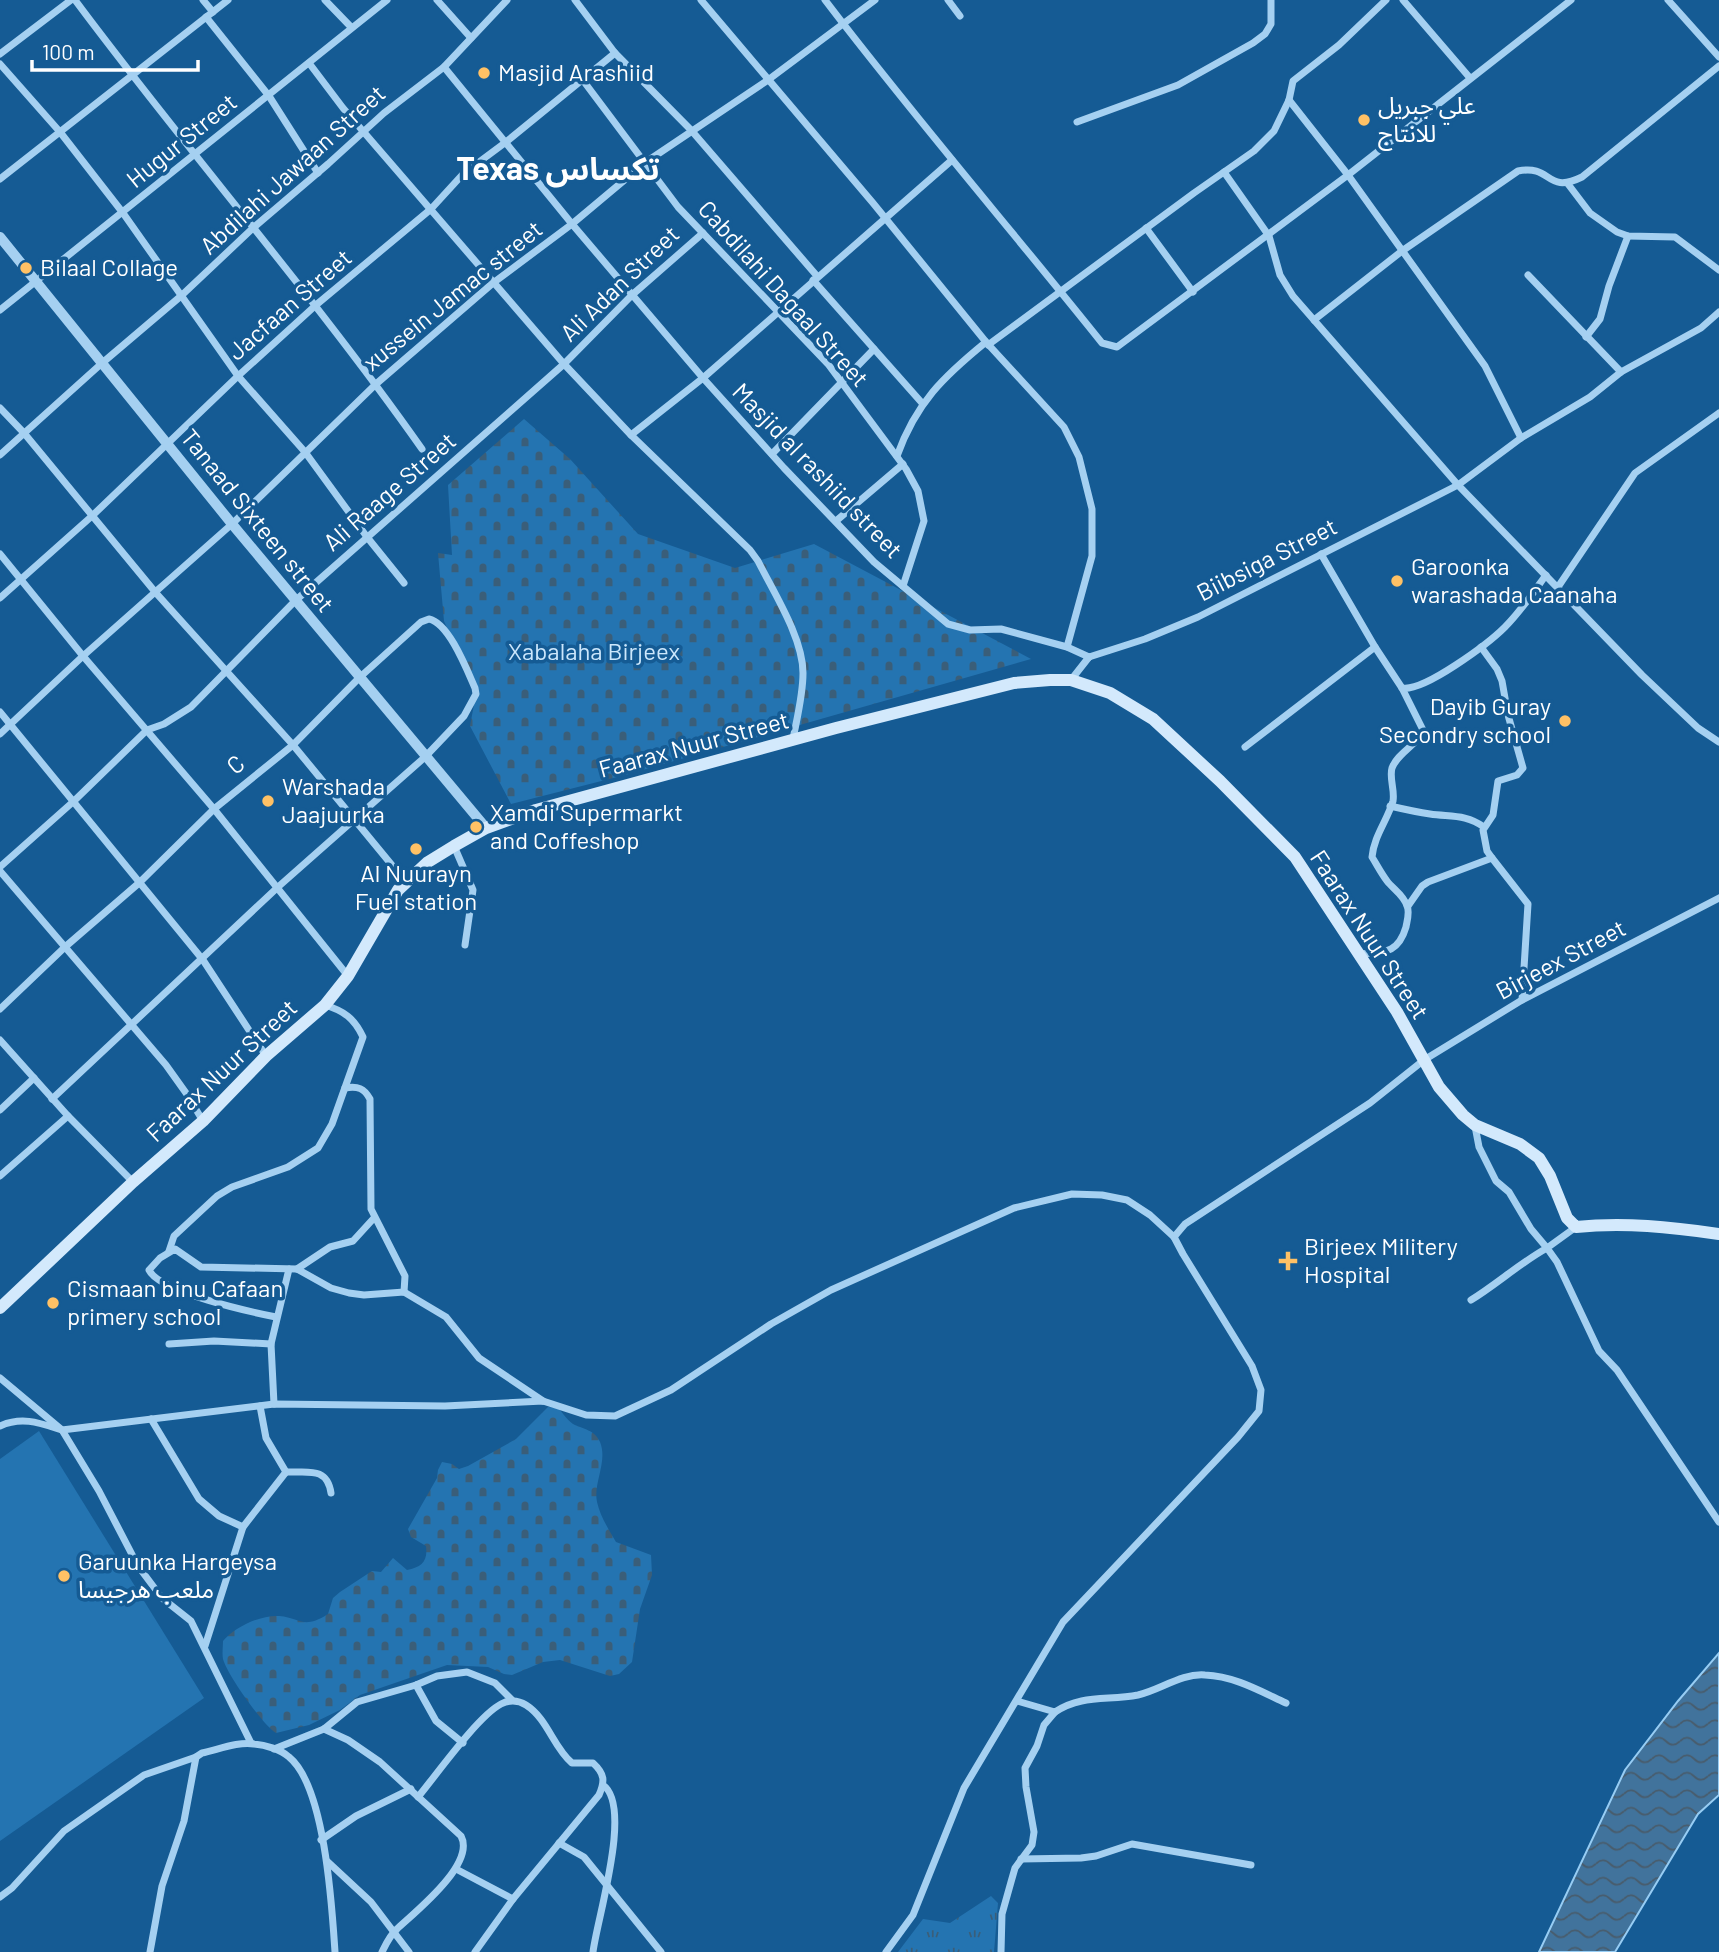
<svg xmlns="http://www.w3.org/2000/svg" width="1719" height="1952" font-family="Barlow,'Noto Sans Arabic',sans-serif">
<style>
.grass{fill:url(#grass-tufts)}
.cemetery{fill:url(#cemetery-stones)}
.pitch{fill:#2474b1}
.water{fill:url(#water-waves);stroke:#97cdf4;stroke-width:2}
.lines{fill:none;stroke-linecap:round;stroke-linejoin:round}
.minor{stroke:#a5d0f1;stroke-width:7}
.tertiary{stroke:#a5d0f1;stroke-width:10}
.secondary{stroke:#d3e9fc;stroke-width:12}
.poi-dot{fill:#ffc165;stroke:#155b94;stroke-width:2.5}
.labels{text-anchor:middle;stroke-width:7;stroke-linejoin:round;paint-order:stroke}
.poi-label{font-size:24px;fill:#fff;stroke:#155b94;text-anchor:start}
.street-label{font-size:24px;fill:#fff;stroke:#155b94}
.park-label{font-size:24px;fill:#cce7fc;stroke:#155b94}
.district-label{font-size:32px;font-weight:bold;fill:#fff;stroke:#155b94}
</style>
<defs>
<pattern id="grass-tufts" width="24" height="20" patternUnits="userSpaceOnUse" patternTransform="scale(1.75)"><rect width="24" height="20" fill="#2474b1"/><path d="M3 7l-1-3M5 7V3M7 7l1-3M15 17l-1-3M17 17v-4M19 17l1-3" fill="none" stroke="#3a5e79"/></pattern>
<pattern id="cemetery-stones" width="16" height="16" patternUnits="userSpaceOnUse" patternTransform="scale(1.75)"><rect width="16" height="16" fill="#2474b1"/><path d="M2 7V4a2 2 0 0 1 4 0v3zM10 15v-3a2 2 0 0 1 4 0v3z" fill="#3a5e79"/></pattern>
<pattern id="water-waves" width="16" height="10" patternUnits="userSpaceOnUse" patternTransform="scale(1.75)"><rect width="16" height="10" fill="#41739c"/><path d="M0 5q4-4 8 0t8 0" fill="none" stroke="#485c6c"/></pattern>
</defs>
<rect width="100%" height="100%" fill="#155b94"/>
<polygon class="grass" points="991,1896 998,1903 994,1952 898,1952 923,1919 950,1923"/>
<g class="cemetery">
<polygon points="524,419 570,459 638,534 735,568 814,544 1031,659 625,775 511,804 470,726 476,694 444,621 438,553 452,555 448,485"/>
<path d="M548,1407l10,1c5,5 9,12 15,16 10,5 22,6 27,18 8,20 -7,41 -3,60 3,14 12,28 19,40l35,13 1,20 -12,34 -8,53 -13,12 -9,2 -50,-16 -17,2 -31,13 -8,-1 -16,-7 -41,-2 -87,30 -20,15 -31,15 -33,8c-14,-9 -49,-59 -53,-74 -1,-5 0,-13 0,-18 12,-14 37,-26 56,-25 22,2 24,14 49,-2l5,-16 7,-6 32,-21 9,1 12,-14 14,12c15,-3 21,-9 19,-24l-15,-9 -3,-8 29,-51 1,-8 4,-8 10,2 7,5 9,-3 48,-27z"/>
</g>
<polygon class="pitch" points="39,1431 204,1698 0,1841 0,1459"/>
<polygon class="water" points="1719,1653 1719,1795 1698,1814 1615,1952 1539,1952 1625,1770 1678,1701"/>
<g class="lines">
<g class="minor">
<path d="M75,0c113,152 238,294 347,449"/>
<polyline points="203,0 213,12"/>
<polyline points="325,0 351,27"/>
<polyline points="437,0 471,38"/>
<polyline points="575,0 615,53 691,130 817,276"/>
<polyline points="701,0 873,203 986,342 1064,427 1079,457 1092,509 1092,556 1067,647"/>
<path d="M825,0c89,117 185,228 277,343l15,4 231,-172 223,-175"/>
<polyline points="948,0 960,16"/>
<polyline points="1403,0 1470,78"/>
<polyline points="1668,0 1719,57"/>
<polyline points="206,17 269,96 318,173"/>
<polyline points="0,54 71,0"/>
<path d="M309,63l34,45 221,256 67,71 119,115 8,11c16,32 45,77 45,112 0,22 -6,45 -10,66"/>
<polyline points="0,64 60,132 123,213 238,376 305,452 367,537 404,583"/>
<polyline points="444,67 572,224 703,378 784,468 874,562 948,624 970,630 1001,629 1067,647 1089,657"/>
<polyline points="582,79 678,207 828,364 906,469 918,491 924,521 903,586"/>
<polyline points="1289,100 1348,175 1485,366 1521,438"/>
<polyline points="1077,122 1178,85 1253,43 1265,34 1271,24 1271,0"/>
<polyline points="1224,172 1269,236 1280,275 1293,296 1458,485 1642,675 1698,728 1719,742"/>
<polyline points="0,179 228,0"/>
<polyline points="1568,184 1590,213 1617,232 1628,236 1675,237 1719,270"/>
<polyline points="1146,228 1193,292"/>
<polyline points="1528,275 1621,372"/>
<polyline points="813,280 922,403"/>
<polyline points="0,310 387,0"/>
<path d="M1314,320l88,-69 116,-80c35,-7 27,24 64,6l137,-111"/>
<polyline points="1586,337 1600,319 1609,286 1628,236"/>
<polyline points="988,345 1194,193 1254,151 1274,131 1289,100 1293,81 1339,45 1386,0"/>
<polyline points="0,408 24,433 156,593 293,745 405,881"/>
<polyline points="631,435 703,378 952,160"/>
<polyline points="772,454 874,349"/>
<polyline points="0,455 101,364 181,296 253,228 328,164 384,113 444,67 507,0"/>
<path d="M897,456c19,-53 46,-79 89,-114"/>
<polyline points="836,521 903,464"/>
<polyline points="0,554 83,656 214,809 348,976"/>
<path d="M1321,554l54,93 27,41 21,42c-5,15 -25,22 -31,38 -3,10 3,22 1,33 -6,20 -19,35 -21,56 5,8 9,16 15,24 6,8 17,14 20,25 3,6 0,15 -1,21 -8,27 -22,25 -46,27"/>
<polyline points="1558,587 1635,473 1719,413"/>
<polyline points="0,598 92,516 238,376 316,305 431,209 463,174 506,142 615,53"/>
<polyline points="1481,647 1497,669 1502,681 1508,715 1523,768 1517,775 1498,781 1493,815 1483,830 1487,851 1492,858 1528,904 1522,1000"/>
<polyline points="1089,657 1145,639 1198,617 1458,485 1521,438 1590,397 1621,372 1701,328 1719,312"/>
<polyline points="1071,680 1089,657"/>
<path d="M1402,688c22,4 87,-45 103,-61 16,-16 28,-34 41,-52"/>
<polyline points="0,712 203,960 266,1056"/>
<polyline points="0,734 83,656 232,524 376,384 493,283 572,224 646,162 768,80 875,0"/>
<polyline points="1245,747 1375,647"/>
<path d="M1390,806c13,3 26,6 40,8 21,3 36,0 54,13"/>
<polyline points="454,846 473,890 465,945"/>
<polyline points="0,867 74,801 147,730 164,724 191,707 295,601 564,364 632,295 703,233"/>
<polyline points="0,871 166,1065 186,1093 203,1121"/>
<polyline points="1408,906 1422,886 1428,882 1492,858"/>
<path d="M0,1009l65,-62 74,-64 75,-74 79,-64 66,-67 62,-56 8,-3c20,4 38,51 46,69l1,6 -12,22 -39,41 -147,130 -226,212"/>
<polyline points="0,1040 68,1116 133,1182"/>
<path d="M345,1088c13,-2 19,0 25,11l1,110 34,67 -1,16"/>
<polyline points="0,1110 34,1078"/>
<polyline points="0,1176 68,1116"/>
<polyline points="1576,1227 1547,1248 1557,1262 1599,1351 1617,1370 1719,1522"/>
<polyline points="1174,1237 1185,1224 1370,1103 1424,1060 1522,1000 1719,898"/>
<path d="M169,1251l5,-15 43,-40 15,-9 56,-20 30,-19 14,-24 31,-87c-9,-19 -19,-26 -38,-32"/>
<polyline points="297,1269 330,1247 353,1241 374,1218"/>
<path d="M1471,1300c26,-16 49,-37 76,-52l-16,-19 -22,-37 -13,-11 -17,-34 -4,-21"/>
<path d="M276,1317c-25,-5 -117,-25 -127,-47l11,-12 15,-9 26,18 96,2 34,19 18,5 15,2 40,-3 42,25 33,41 64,43"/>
<polyline points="169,1344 214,1341 271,1344"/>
<polyline points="0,1378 62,1430 99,1491 138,1566 162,1598 191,1621 251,1743"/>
<polyline points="274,1404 271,1344 289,1269"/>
<polyline points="151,1419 199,1499 219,1516 243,1527"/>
<path d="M0,1426c22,-10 40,-3 62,4l212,-26 171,2 98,-5 43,14 29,1 56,-26 100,-66 60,-34 183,-82 58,-14 30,1 25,5 23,15 24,22 9,17 69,112 9,24 -2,21 -21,26 -175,185 -99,166 -51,127 -27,37"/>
<path d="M286,1472c21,1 41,-6 45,21"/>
<polyline points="205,1646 243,1527 286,1472 266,1438 260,1406"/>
<polyline points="416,1685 436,1721 463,1743"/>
<path d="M1017,1701l38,11c27,-18 53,-11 83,-17 22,-5 44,-22 67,-20 29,1 55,16 81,28"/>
<path d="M324,1729l24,11 32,22 81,74c15,28 -46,76 -64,93 -7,6 -11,15 -15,23"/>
<polyline points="274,1749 324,1729 357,1702 416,1685 437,1676 467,1672 495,1683 512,1700"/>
<path d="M418,1797c19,-23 60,-81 83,-93 8,-4 17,-4 25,1 22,14 27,42 46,58h21c12,11 12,18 6,32l-86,104 -38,53"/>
<polyline points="321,1840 356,1816 411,1789"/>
<polyline points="559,1843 584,1857 661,1952"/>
<polyline points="1021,1859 1081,1858 1096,1856 1132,1844 1251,1865"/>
<polyline points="328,1862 371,1902 409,1952"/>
<polyline points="456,1869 513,1899"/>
<path d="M0,1897l12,-9 52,-57 80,-56 52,-18 6,-4c15,-3 37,-12 52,-9 11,1 26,5 35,13 36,29 43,150 46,195"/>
<polyline points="150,1952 162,1886 184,1821 196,1757"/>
<path d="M593,1952c4,-33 40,-146 10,-167"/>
<polyline points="1001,1952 1002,1914 1011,1882 1015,1868 1032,1845 1034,1832 1026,1787 1025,1768 1037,1746 1044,1725 1055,1712"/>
</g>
<polyline class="tertiary" points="0,237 232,524 486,828"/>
<path class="secondary" d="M0,1308l133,-126 70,-61 63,-65 59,-51 23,-29 50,-86 30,-28 26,-16 32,-18 50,-18 300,-82 178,-45 36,-3h21l39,13 43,26 67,62 75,76 102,155 42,75 24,28 12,10 45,19 19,14 11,18 17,42 9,9c48,-5 95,0 143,7"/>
</g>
<g class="poi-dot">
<circle cx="484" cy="73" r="7"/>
<circle cx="1364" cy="120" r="7"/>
<circle cx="26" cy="268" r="7"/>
<circle cx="1397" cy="581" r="7"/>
<circle cx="1565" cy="721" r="7"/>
<circle cx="268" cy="801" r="7"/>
<circle cx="476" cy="827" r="7"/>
<circle cx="416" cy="849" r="7"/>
<path d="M1284.5 1250.5h7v7h7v7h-7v7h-7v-7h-7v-7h7z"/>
<circle cx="53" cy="1303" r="7"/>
<circle cx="64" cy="1576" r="7"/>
</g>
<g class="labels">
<g class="poi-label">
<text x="498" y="81">Masjid Arashiid</text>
<text x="1378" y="114">علي جبريل<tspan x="1378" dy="28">للانتاج</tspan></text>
<text x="40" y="276">Bilaal Collage</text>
<text x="1411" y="575">Garoonka<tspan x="1411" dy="28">warashada Caanaha</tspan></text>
<text x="1551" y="715" text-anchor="end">Dayib Guray<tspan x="1551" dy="28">Secondry school</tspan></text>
<text x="282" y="795">Warshada<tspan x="282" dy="28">Jaajuurka</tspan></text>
<text x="490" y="821">Xamdi Supermarkt<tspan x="490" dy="28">and Coffeshop</tspan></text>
<text x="416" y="882" text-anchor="middle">Al Nuurayn<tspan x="416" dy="28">Fuel station</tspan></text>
<text x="1304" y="1255">Birjeex Militery<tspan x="1304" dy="28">Hospital</tspan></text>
<text x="67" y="1297">Cismaan binu Cafaan<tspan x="67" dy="28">primery school</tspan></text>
<text x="78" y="1570">Garuunka Hargeysa<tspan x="78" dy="28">ملعب هرجيسا</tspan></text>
</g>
<g class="street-label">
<text transform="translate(182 141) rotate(-39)" y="8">Hugur Street</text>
<text transform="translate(293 170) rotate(-42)" y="8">Abdilahi Jawaan Street</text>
<text transform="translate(620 284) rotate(-44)" y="8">Ali Adan Street</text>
<text transform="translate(783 294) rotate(48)" y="8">Cabdilahi Dagaal Street</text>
<text transform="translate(453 296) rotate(-39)" y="8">xussein Jamac street</text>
<text transform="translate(290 305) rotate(-41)" y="8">Jacfaan Street</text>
<text transform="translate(817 471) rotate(46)" y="8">Masjid al rashiid street</text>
<text transform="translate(390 492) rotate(-41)" y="8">Ali Raage Street</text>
<text transform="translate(257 521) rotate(51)" y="8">Tanaad Sixteen street</text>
<text transform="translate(1267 560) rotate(-27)" y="8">Biibsiga Street</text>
<text transform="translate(694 745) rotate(-15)" y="8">Faarax Nuur Street</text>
<text transform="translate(236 765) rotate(-40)" y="8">C</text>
<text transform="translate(1369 935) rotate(57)" y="8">Faarax Nuur Street</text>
<text transform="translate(1561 960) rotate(-28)" y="8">Birjeex Street</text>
<text transform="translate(222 1071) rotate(-43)" y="8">Faarax Nuur Street</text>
</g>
<g class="park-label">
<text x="594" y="660">Xabalaha Birjeex</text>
</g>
<g class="district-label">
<text x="558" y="180">Texas تكساس</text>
</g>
</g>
<path d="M32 60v10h166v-10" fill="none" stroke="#ffffff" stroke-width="3.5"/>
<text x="42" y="60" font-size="21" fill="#ffffff" stroke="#155b94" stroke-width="5" paint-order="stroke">100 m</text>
</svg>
